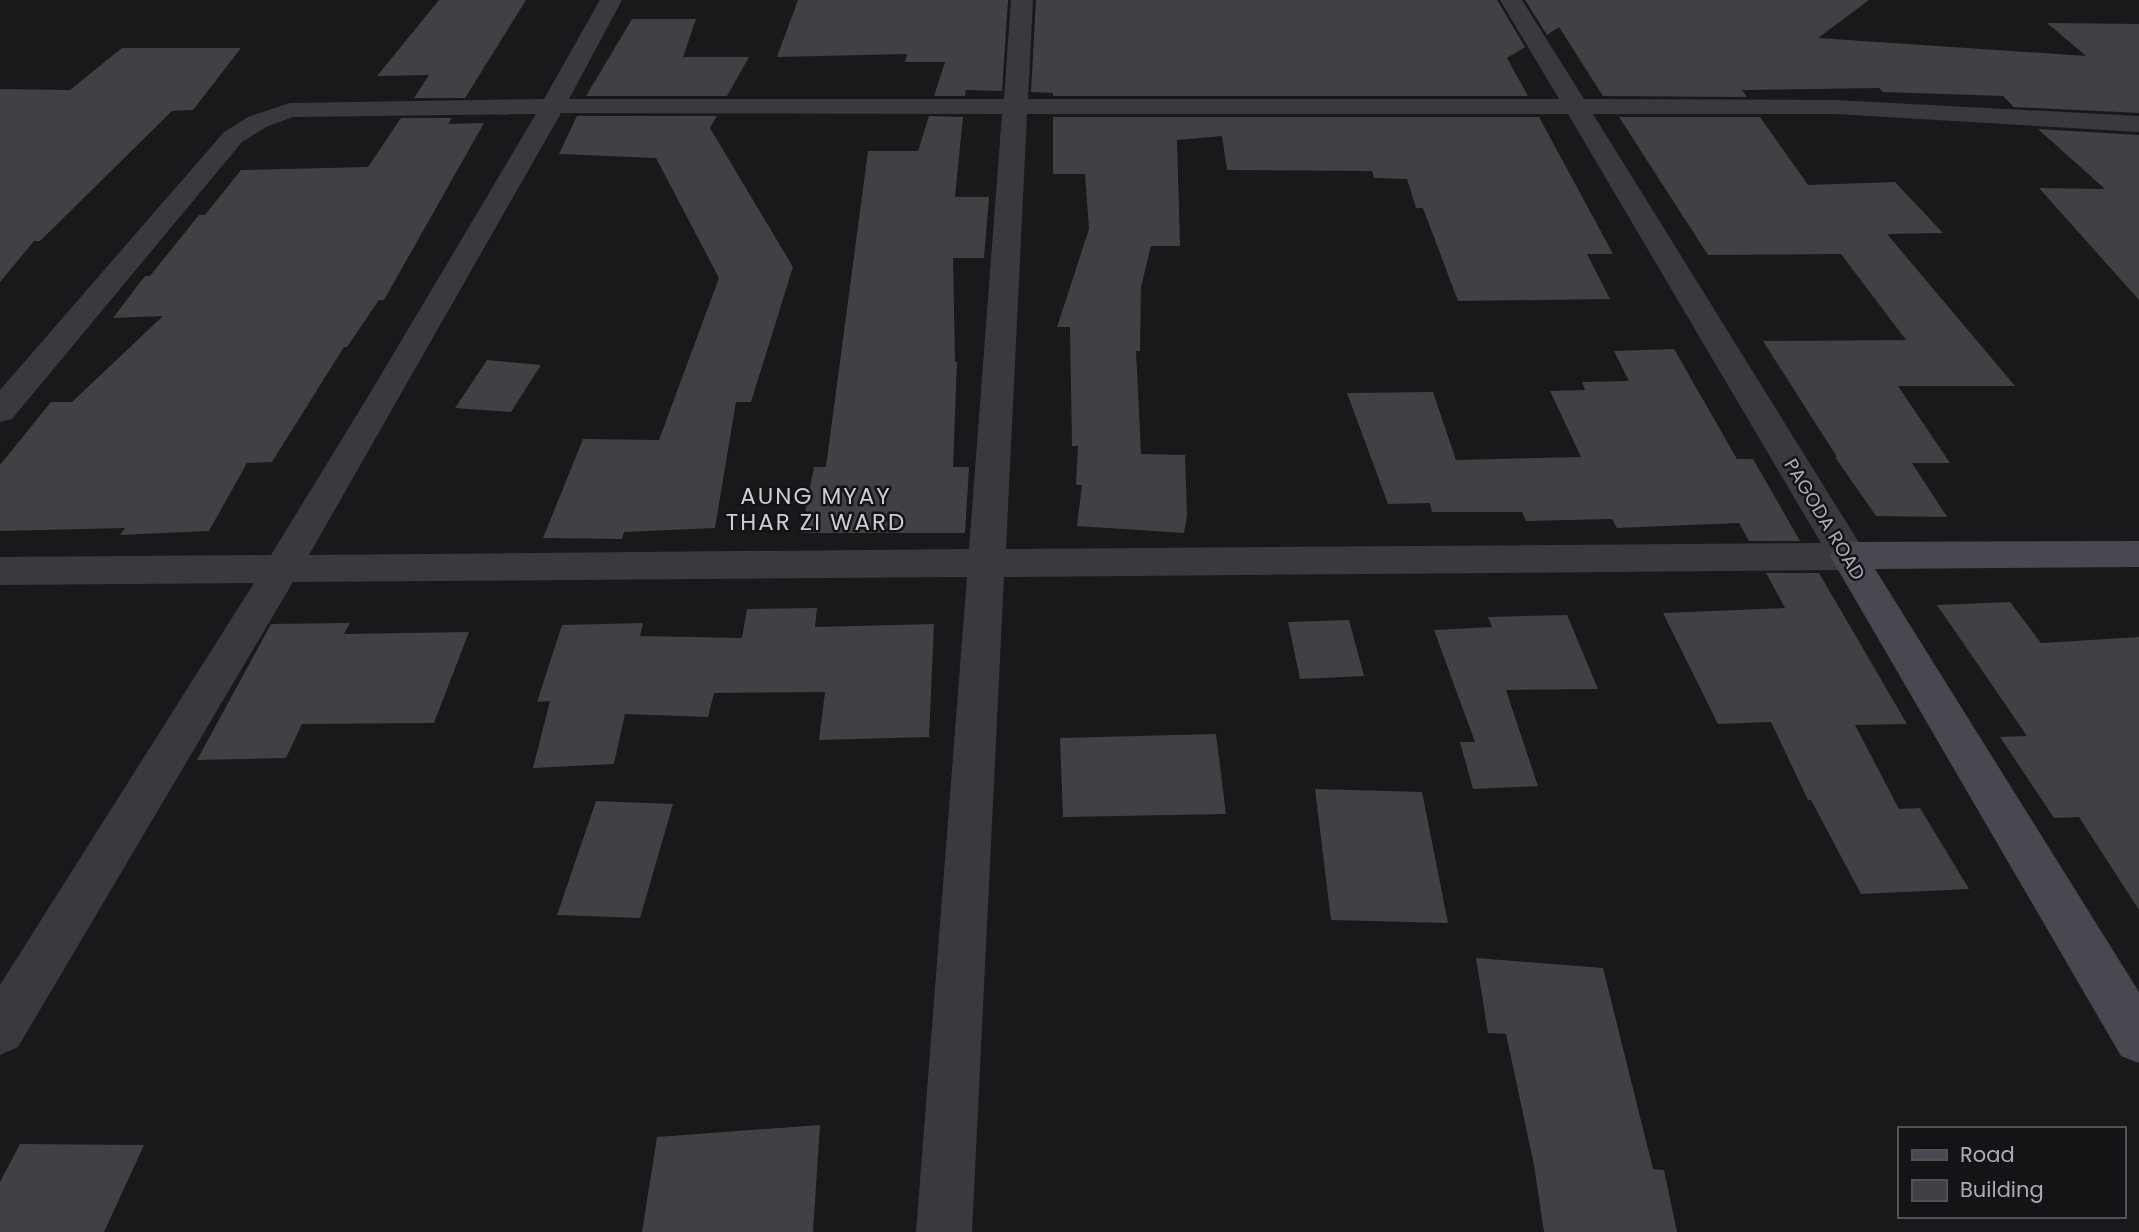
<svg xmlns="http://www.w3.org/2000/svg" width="2139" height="1232" font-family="Poppins,sans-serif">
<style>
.building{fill:#404045}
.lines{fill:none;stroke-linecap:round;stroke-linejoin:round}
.minor{fill:#3a3940;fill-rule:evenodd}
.secondary{fill:#474850;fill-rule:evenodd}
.labels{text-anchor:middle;stroke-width:5;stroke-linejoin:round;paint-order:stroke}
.street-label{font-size:19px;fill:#aaacbb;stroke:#141416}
.quarter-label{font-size:23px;letter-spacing:2px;fill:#cbccd7;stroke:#141416}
</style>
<rect width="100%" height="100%" fill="#19191b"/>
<g class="building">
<polygon points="439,0 526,0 465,98 414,98 429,75 377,76"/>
<polygon points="798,0 1008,0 1002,91 966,90 965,96 934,96 945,62 905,62 907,54 777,57"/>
<polygon points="1036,0 1497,0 1525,47 1507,58 1528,96 1053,96 1053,93 1031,92"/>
<polygon points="1525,0 1869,0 1818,38 2086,56 2047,23 2139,24 2139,113 2014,107 2003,96 1883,92 1879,88 1742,90 1747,97 1603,96 1559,27 1547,35"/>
<polygon points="632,19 696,19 683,57 749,57 727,96 586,96"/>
<polygon points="122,48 241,48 193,110 172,111 40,241 34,241 0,282 0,89 70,90"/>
<polygon points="577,116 717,116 710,128 793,267 751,402 736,402 715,528 624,532 622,539 543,538 583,439 659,440 719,278 656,158 559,154"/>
<polygon points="929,116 963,117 955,197 989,197 984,258 953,258 955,362 957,362 953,467 969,467 965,533 801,533 814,467 826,467 868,151 918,151"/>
<polygon points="1053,117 1539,117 1613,254 1587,254 1610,299 1458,301 1423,208 1416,208 1407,179 1374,178 1372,171 1227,170 1222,136 1177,140 1180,246 1151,246 1141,287 1140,351 1136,351 1141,454 1185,455 1187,516 1184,533 1077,526 1082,485 1076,485 1078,446 1072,446 1070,327 1057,327 1089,229 1085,174 1053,174"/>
<polygon points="1619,117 1760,117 1808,185 1895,182 1943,233 1887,234 2015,386 1898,386 1950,463 1912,463 1947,517 1876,516 1835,457 1837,457 1763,341 1906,340 1841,254 1708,255"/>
<polygon points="401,118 452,118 448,124 484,123 384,300 379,300 347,347 344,347 272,462 247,463 209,531 120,535 125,528 0,531 0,465 51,402 72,402 163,316 113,318 145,276 150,276 199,215 205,215 241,170 368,167"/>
<polygon points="2038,129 2139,135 2139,300 2039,188 2105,189"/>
<polygon points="1674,349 1737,459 1753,459 1800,541 1749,541 1739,523 1617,528 1612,519 1526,521 1522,512 1432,512 1430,503 1388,504 1347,393 1433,392 1456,460 1581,457 1550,391 1585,390 1582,382 1629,381 1614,351"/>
<polygon points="487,360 541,365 511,412 455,408"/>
<polygon points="1766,573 1819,573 1907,724 1855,725 1899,809 1920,808 1969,889 1861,894 1811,800 1808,800 1771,722 1718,724 1663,613 1785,608"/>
<polygon points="2010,602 2041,643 2139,637 2139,910 2079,817 2054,818 2000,737 2027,736 1937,605"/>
<polygon points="817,608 815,627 934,624 929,737 819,740 825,692 714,693 708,717 625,714 614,764 533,768 550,701 537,702 562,625 643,623 640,636 742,638 747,609"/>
<polygon points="1567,615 1598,689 1506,690 1538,786 1473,789 1460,742 1475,742 1434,630 1492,627 1488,617"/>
<polygon points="1349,620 1364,676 1300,679 1288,622"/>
<polygon points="350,623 344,634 469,632 434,723 302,724 286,758 197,760 271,624"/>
<polygon points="1216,734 1226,814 1063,817 1060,738"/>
<polygon points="1315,789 1422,792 1448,923 1331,920"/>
<polygon points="596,801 673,804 640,918 557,915"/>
<polygon points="1476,958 1603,968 1653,1169 1664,1170 1677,1232 1544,1232 1534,1165 1506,1034 1488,1033"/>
<polygon points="820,1125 813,1232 642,1232 657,1137"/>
<polygon points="20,1144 144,1145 104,1232 0,1232 0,1182"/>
</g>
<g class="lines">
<path class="minor" d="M600,0h22l-53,99h435l7,-99h22l-5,99h531l-59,-99h22l62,99 251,1 304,16v16l-304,-18h-242l268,432 5,10 -5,10 -13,4 -844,7 -32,655h-56l51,-655 -674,5 -275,465 -18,8v-70l254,-402 -254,2v-28l271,-2 101,-165 164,-276 -243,3 -27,10 -24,15 -230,277 -12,3v-32l224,-258 24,-15 42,-14 254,-4zM561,113l441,1 -33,435 -660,6zM1027,114h541l253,429 -815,6z"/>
<polygon class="secondary" points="2139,541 2139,567 1875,569 2139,992 2139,1063 2121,1056 1830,556 1835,546 1848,542"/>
</g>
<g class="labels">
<g class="street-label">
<text transform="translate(1825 519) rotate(59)" y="7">PAGODA ROAD</text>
</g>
<g class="quarter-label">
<text x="816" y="504">AUNG MYAY<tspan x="816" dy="26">THAR ZI WARD</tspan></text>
</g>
</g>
<rect x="1898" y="1127" width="228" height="91" fill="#141416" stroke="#505158" stroke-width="2"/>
<rect x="1912" y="1150" width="35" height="10" fill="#474850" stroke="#505158" stroke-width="2"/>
<text x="1960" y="1162" font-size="21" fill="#aaacbb">Road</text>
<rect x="1912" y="1180" width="35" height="21" fill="#404045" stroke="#505158" stroke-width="2"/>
<text x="1960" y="1197" font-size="21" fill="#aaacbb">Building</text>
</svg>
